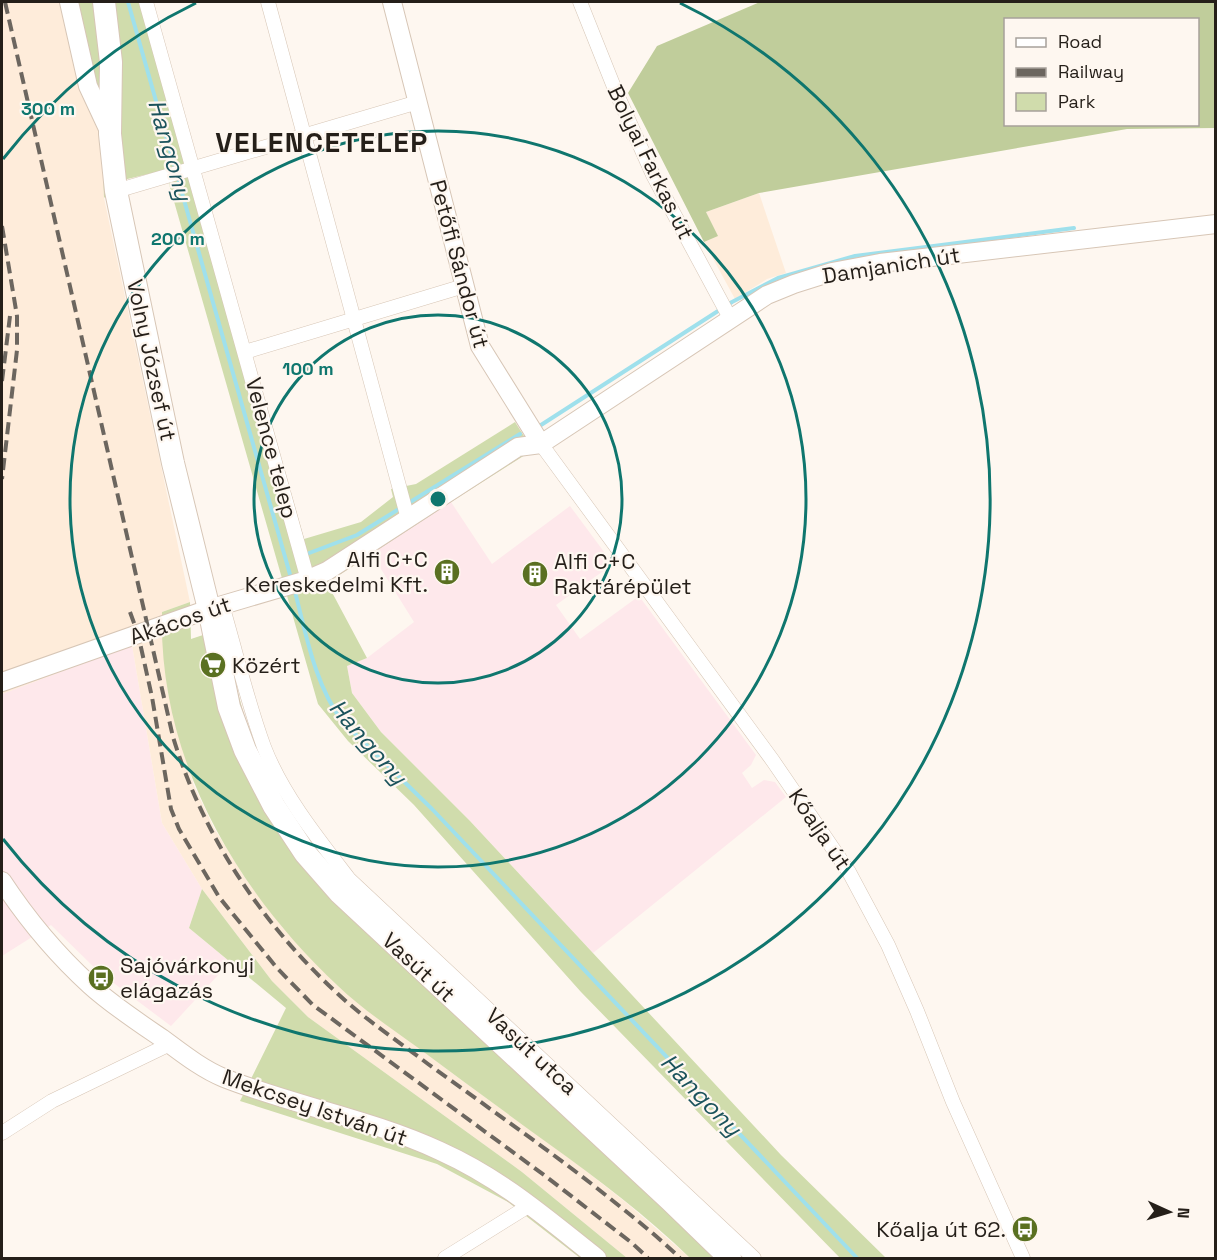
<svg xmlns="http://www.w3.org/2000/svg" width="1217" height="1260" font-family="'Space Grotesk',sans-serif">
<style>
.industrial{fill:#fee8eb}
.built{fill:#feecda}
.green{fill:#d0dcac}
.forest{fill:#c0cd9b;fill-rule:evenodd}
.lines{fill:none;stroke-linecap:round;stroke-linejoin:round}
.stream{stroke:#9fe0ec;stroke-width:4}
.minor-casing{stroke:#d7c6b6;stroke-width:15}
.tertiary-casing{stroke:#d7c6b6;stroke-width:20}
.primary-casing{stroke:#d7c6b6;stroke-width:24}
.minor{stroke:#fff;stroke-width:14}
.tertiary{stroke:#fff;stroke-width:18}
.primary{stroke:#fff;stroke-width:22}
.rail{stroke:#6c665f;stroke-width:4;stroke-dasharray:12 6;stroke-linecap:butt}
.ring{fill:none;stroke:#0f766e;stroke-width:3}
.labels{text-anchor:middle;stroke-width:4.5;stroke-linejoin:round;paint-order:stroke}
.street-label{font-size:22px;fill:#251f19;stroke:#fef7f0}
.poi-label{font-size:22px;fill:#251f19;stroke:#fef7f0;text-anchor:start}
.water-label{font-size:24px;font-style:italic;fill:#1b535c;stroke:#fef7f0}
.district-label{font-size:28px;font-weight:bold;letter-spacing:1.5px;fill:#251f19;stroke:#fef7f0}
.centre{fill:#0f766e;stroke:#fef7f0;stroke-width:3}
.ring-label{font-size:18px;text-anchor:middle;font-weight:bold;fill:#0f766e;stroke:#fef7f0;stroke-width:4.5;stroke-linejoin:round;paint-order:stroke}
</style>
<rect width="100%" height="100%" fill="#fef7f0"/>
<g class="industrial">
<polygon points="451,502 492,564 570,506 613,564 556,605 580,639 639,596 756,755 751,765 742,773 752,788 764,780 775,782 786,797 593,953 470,821 381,732 352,693 347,666 367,658 414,622 371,553"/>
<polygon points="132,645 162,823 202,889 189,928 230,962 171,1026 99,972 51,925 2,956 2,694"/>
</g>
<g class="built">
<polygon points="2,2 75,2 100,99 104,198 190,602 162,612 168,694 194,786 214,828 245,878 283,928 339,987 456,1076 576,1163 628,1204 690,1258 627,1258 522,1172 308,1017 272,981 202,889 162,823 132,645 2,694"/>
<polygon points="759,193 786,273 767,279 735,299 704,242 717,236 706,212"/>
</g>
<g class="green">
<polygon points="75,2 152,2 304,539 361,522 393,497 391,489 416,484 515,422 533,450 451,502 327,583 367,658 347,666 352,693 381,732 470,821 781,1155 886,1258 840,1258 581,992 414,805 348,741 318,704 165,170 119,181 104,198 100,99"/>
<path d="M190,602l1,37 30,-10 24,90 16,42 40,73 35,46 403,378h-49c-43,-42 -92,-79 -141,-114 -44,-32 -88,-64 -132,-97 -26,-19 -55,-38 -79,-61 -103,-96 -180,-229 -176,-374z"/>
<polygon points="202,889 272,981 308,1017 522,1172 627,1258 580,1258 508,1202 437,1164 240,1101 286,1008 189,928"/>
</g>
<path class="forest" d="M760,2h455v126l-88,1 -368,64 -53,19 12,24 -14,6 -76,-149 29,-47zM1006,20h192v104h-192z"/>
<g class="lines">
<g class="stream">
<polyline points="128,2 291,578"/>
<polyline points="541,425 732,302 778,278 855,256 1074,228"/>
<polyline points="304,555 357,535 520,434"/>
<path d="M294,588c12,45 20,95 48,133l90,88 425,449"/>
</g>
<defs>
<g id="minor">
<polyline points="146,2 308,580"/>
<polyline points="268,2 408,519"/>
<polyline points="580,2 616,92 653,175 730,318"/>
<polyline points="116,191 418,102"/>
<polyline points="245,352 464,286"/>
<polyline points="541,444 773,761 849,872 888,945 917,1011 953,1102 1023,1258"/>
<path d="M222,605c14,47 25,96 42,142 18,47 54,92 85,132l405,379"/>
<polyline points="2,1133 52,1101 170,1044"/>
<polyline points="445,1258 530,1205"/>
</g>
<g id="tertiary">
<polyline points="69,2 88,86 109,131"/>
<polyline points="392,2 480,346 541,444"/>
<polyline points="2,682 209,609 304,581 327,571 518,447 541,444 767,295 794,284 832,272 880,263 1216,224"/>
<path d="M2,881c25,38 54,73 88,104 22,20 48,37 73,54 19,14 39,30 61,39 71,28 147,41 216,73 62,28 105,66 157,107"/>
</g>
<polyline id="primary" points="104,2 111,62 110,134 116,191 173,463 209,609 229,707 245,750 274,806 305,853 340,893 670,1200 730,1258"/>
</defs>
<use href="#minor" class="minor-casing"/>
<use href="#tertiary" class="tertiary-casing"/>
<use href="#primary" class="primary-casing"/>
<use href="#minor" class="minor"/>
<use href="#tertiary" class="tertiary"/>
<use href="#primary" class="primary"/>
<g class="rail">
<path d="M5,2l168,735c30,99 89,187 165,257 28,26 60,47 90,70 55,40 111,79 165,121 30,24 60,47 87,73"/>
<polyline points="2,226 17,316 17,350 2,479"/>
<polyline points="2,381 10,316"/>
<polyline points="130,612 138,634 152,697 171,809 179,829 219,897 277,968 313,1005 544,1175 632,1243 648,1258"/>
</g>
</g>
<g class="ring">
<circle cx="438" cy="499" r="184"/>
<circle cx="438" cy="499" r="368"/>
<path d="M3 159A552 552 0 0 1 196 3M680 3A552 552 0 1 1 3 839"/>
</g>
<defs>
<symbol id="building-disc" viewBox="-11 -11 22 22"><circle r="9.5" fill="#5a7021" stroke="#fef7f0"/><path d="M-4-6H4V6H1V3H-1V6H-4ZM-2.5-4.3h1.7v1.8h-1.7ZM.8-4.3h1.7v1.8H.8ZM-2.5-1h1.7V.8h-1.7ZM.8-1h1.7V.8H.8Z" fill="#fff"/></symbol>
<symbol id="supermarket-disc" viewBox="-11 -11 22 22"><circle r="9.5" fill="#5a7021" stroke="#fef7f0"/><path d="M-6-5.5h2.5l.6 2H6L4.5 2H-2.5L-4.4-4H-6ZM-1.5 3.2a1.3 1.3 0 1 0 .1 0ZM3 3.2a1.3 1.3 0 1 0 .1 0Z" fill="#fff"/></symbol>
<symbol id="bus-disc" viewBox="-11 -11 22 22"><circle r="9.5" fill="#5a7021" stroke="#fef7f0"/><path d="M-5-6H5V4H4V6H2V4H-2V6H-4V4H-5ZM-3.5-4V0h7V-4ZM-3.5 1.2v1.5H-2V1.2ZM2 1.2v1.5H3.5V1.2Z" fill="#fff"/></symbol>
</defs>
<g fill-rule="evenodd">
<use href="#building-disc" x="432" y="557" width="30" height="30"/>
<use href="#building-disc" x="520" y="559" width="30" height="30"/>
<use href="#supermarket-disc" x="198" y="650" width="30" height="30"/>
<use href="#bus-disc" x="86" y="963" width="30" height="30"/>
<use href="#bus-disc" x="1010" y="1214" width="30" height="30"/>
</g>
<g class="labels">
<g class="street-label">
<text transform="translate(651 162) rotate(64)" y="8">Bolyai Farkas út</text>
<text transform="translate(460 264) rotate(75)" y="8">Petőfi Sándor út</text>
<text transform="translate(891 265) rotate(-9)" y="8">Damjanich út</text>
<text transform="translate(152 360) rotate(78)" y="8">Volny József út</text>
<text transform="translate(272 448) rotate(75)" y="8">Velence telep</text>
<text transform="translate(180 620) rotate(-19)" y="8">Akácos út</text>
<text transform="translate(820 829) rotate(56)" y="8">Kőalja út</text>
<text transform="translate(419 967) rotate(43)" y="8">Vasút út</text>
<text transform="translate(532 1051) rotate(43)" y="8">Vasút utca</text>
<text transform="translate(315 1107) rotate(19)" y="8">Mekcsey István út</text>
</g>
<g class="poi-label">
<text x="428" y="567" text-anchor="end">Alfi C+C<tspan x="428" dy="25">Kereskedelmi Kft.</tspan></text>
<text x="554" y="569">Alfi C+C<tspan x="554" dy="25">Raktárépület</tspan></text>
<text x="232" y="673">Közért</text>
<text x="120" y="973">Sajóvárkonyi<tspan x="120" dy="25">elágazás</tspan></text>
<text x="1006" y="1237" text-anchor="end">Kőalja út 62.</text>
</g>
<g class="water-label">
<text transform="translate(170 150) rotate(74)" y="8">Hangony</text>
<text transform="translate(368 742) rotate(49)" y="8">Hangony</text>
<text transform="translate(701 1095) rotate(46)" y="8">Hangony</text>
</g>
<g class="district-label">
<text x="322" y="152">VELENCETELEP</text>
</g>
</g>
<circle cx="438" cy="499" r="9" class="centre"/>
<g class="ring-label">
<text x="48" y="115">300 m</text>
<text x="178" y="245">200 m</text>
<text x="308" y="375">100 m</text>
</g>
<rect width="1217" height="1260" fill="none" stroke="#251f19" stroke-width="6"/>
<rect x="1004" y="18" width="195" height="108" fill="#fef7f0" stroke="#a7a19a" stroke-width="1.5"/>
<rect x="1016" y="38" width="30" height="9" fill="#ffffff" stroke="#a7a19a" stroke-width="1.5"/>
<text x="1058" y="48" font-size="18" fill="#251f19">Road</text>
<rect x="1016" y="68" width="30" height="9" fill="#6c665f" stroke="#a7a19a" stroke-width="1.5"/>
<text x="1058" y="78" font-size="18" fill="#251f19">Railway</text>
<rect x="1016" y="93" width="30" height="18" fill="#d0dcac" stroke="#a7a19a" stroke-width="1.5"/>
<text x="1058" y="108" font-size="18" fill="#251f19">Park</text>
<g transform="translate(1169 1212) rotate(94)" stroke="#fef7f0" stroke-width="4.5" paint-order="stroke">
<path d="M0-4.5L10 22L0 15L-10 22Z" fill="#251f19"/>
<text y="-9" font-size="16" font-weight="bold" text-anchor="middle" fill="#251f19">N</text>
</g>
</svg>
